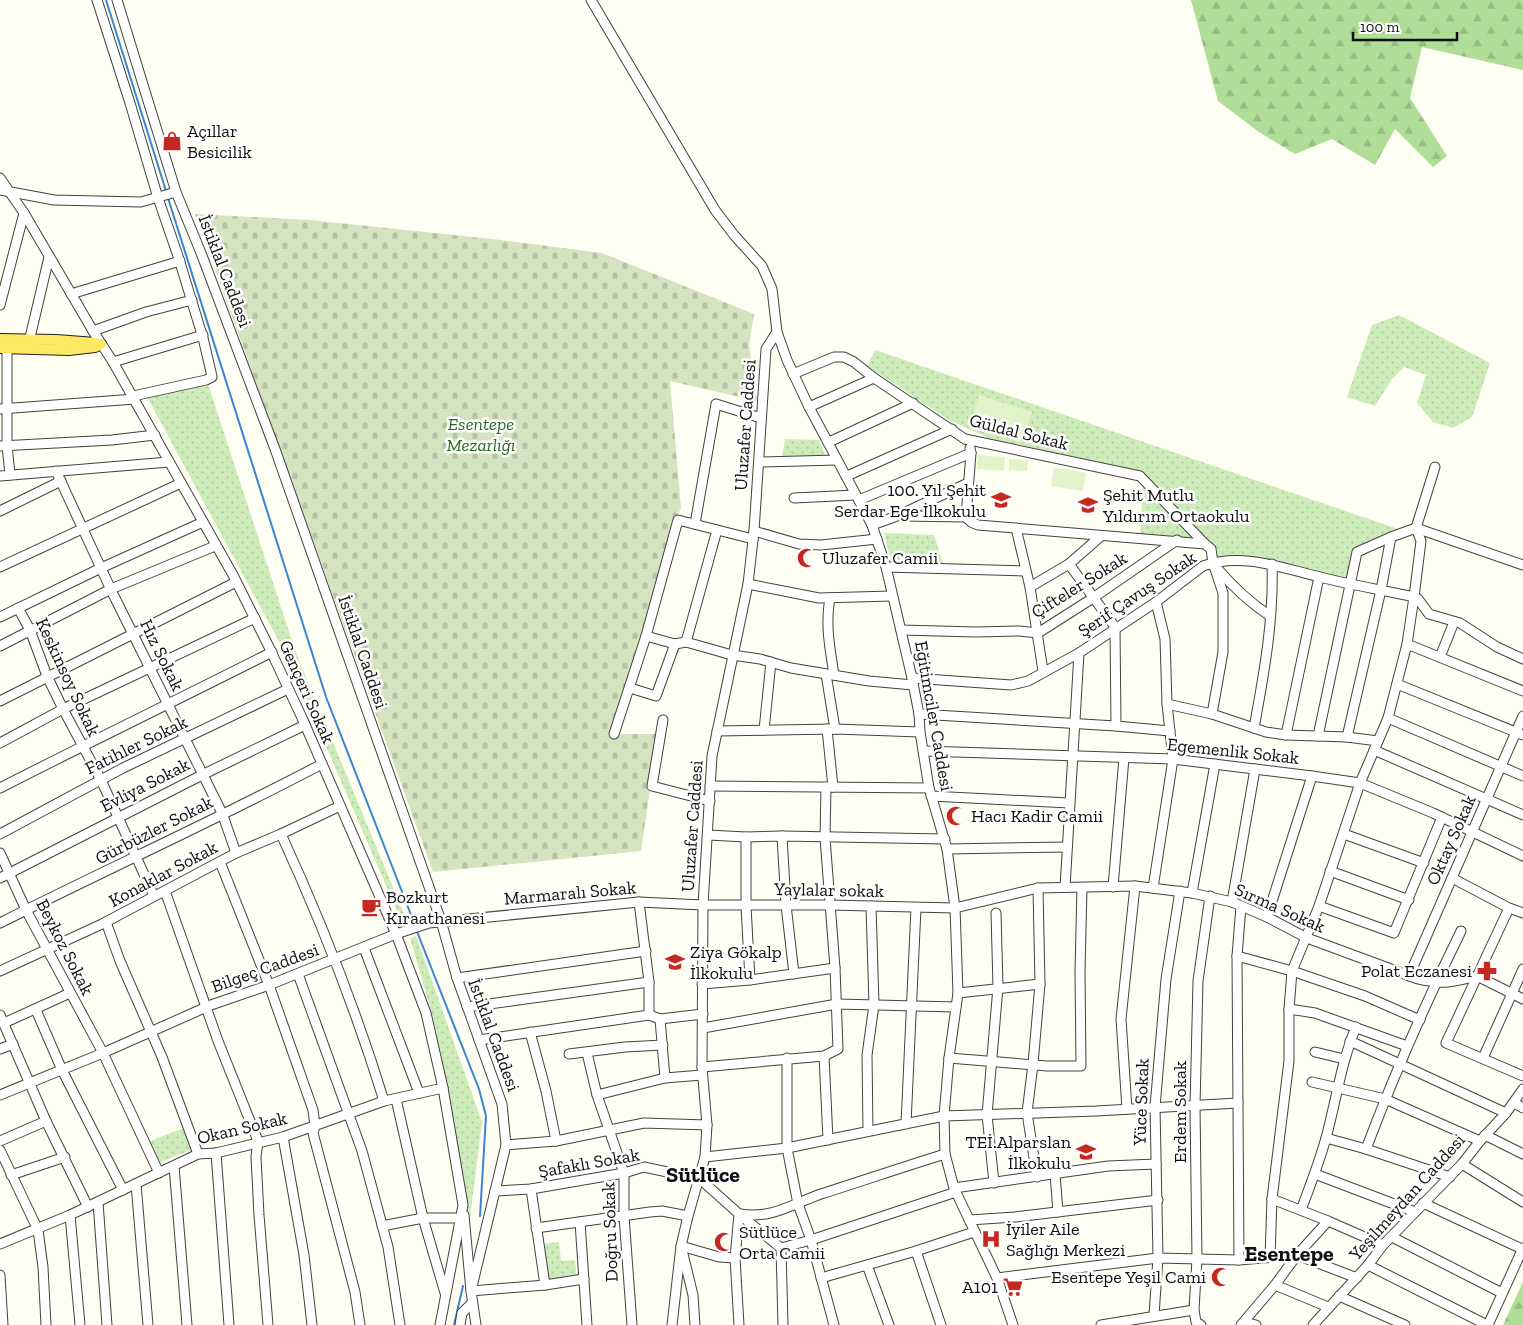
<svg xmlns="http://www.w3.org/2000/svg" width="1523" height="1325" font-family="'Zilla Slab',serif">
<style>
.grass{fill:url(#grass-dots)}
.forest{fill:url(#forest-firs)}
.cemetery{fill:url(#cemetery-stones)}
.pitch{fill:#e1f3cb}
.lines{fill:none;stroke-linecap:round;stroke-linejoin:round}
.stream{stroke:#3786d3;stroke-width:2}
.minor-casing{stroke:#424242;stroke-width:11}
.major-casing{stroke:#202020;stroke-width:12}
.minor{stroke:#fff;stroke-width:9}
.major{stroke:#fee763;stroke-width:10}
.labels{text-anchor:middle;stroke-width:5;stroke-linejoin:round;paint-order:stroke}
.poi-label{font-size:18px;fill:#0f0f0f;stroke:#fff;text-anchor:start}
.street-label{font-size:18px;fill:#0f0f0f;stroke:#fff}
.park-label{font-size:18px;font-style:italic;fill:#256b1c;stroke:#fff}
.district-label{font-size:22px;font-weight:bold;fill:#0f0f0f;stroke:#fff}
</style>
<defs>
<pattern id="grass-dots" width="8" height="8" patternUnits="userSpaceOnUse" patternTransform="scale(1.25)"><rect width="8" height="8" fill="#ceecb9"/><path d="M2 2h.1M6 6h.1" fill="none" stroke="#b0c99e" stroke-width="1.8" stroke-linecap="round"/></pattern>
<pattern id="forest-firs" width="22" height="20" patternUnits="userSpaceOnUse" patternTransform="scale(1.25)"><rect width="22" height="20" fill="#b0dd97"/><path d="M5 1l3.5 6h-7zM16 11l3.5 6h-7z" fill="#96bc81"/></pattern>
<pattern id="cemetery-stones" width="16" height="16" patternUnits="userSpaceOnUse" patternTransform="scale(1.25)"><rect width="16" height="16" fill="#d5e3c1"/><path d="M2 7V4a2 2 0 0 1 4 0v3zM10 15v-3a2 2 0 0 1 4 0v3z" fill="#b6c2a5"/></pattern>
</defs>
<rect width="100%" height="100%" fill="#fffef2"/>
<g class="grass">
<polygon points="1399,315 1490,363 1472,417 1453,428 1433,422 1417,403 1426,375 1404,367 1392,379 1375,406 1347,397 1372,325"/>
<polygon points="875,350 1398,529 1355,550 1348,578 1219,558 1151,480 1136,470 991,439 949,420 867,366"/>
<polygon points="208,384 296,653 407,921 401,920 287,656 147,397"/>
<polygon points="785,439 819,440 826,457 782,458"/>
<polygon points="1143,480 1205,544 1140,538"/>
<polygon points="884,533 934,535 943,564 891,562"/>
<polygon points="416,936 482,1122 470,1218 432,1014 410,938"/>
<polygon points="184,1128 193,1149 159,1163 150,1141"/>
<polygon points="559,1242 561,1261 575,1260 577,1278 547,1281 542,1244"/>
</g>
<g class="forest">
<polygon points="1191,0 1523,0 1523,70 1422,47 1410,98 1447,156 1433,167 1395,129 1375,165 1332,139 1295,154 1259,132 1218,101"/>
<polygon points="1523,1282 1523,1325 1503,1325"/>
</g>
<polygon class="cemetery" points="195,214 310,220 501,240 602,253 754,314 749,345 757,401 670,381 681,508 676,518 615,734 658,734 641,851 433,872"/>
<g class="pitch">
<polygon points="979,395 1032,412 1022,443 969,426"/>
<polygon points="978,455 1005,457 1004,471 977,469"/>
<polygon points="1009,459 1028,460 1027,471 1009,470"/>
<polygon points="1054,467 1086,473 1083,491 1051,486"/>
</g>
<g class="lines">
<g class="stream">
<polyline points="106,0 166,191"/>
<polyline points="168,198 326,697 415,925"/>
<polyline points="416,929 479,1089 486,1116 480,1216"/>
<polyline points="454,1325 463,1286"/>
</g>
<defs>
<g id="minor">
<polyline points="97,0 130,103 158,198 178,256 203,338 211,372 212,377 206,380 133,396"/>
<polyline points="117,0 176,192 201,253 275,449 441,921 457,978 502,1104 506,1145 471,1291 476,1325"/>
<polyline points="591,0 715,210 734,235 762,266 772,289 777,332 787,360 809,407 872,525 886,567 912,678 919,714 920,732 929,788 947,849 955,908 958,993 949,1058 944,1116 945,1154 954,1188 997,1278 1013,1325"/>
<polyline points="0,178 24,213 93,331 113,362 233,575 269,647 303,720 396,934 426,1013 443,1088 463,1205 440,1325"/>
<polyline points="0,190 54,200 141,202 176,192"/>
<polyline points="71,294 180,261"/>
<polyline points="0,305 24,213"/>
<polyline points="93,331 146,312 192,300"/>
<polyline points="28,346 49,257"/>
<polyline points="7,349 7,445 10,475"/>
<polyline points="113,362 203,335"/>
<polyline points="793,374 834,357 844,357 854,362 874,378 965,439 1140,476 1205,544"/>
<polyline points="809,407 874,378"/>
<polyline points="0,409 135,399"/>
<polyline points="829,442 913,403"/>
<polyline points="0,446 112,440 155,435"/>
<polyline points="759,462 837,460"/>
<polyline points="56,471 113,594 222,813 236,853"/>
<polyline points="0,476 169,462"/>
<polyline points="847,476 952,429"/>
<polyline points="794,498 856,495"/>
<polyline points="859,500 971,453"/>
<polyline points="0,511 61,481"/>
<polyline points="901,516 966,517"/>
<polyline points="966,517 971,522 978,525 1205,544 1211,549 1213,563 1223,593 1223,652 1212,714"/>
<polyline points="966,517 971,453 970,448"/>
<polyline points="695,524 716,404 761,418"/>
<polyline points="872,525 897,516 968,483"/>
<polyline points="1016,528 1030,587 1043,671"/>
<polyline points="754,531 799,544 821,545 877,539"/>
<polyline points="753,539 678,520 646,636 675,644 686,642 732,655 760,659 791,668 869,681 913,685"/>
<polyline points="1069,564 1115,627 1116,726"/>
<polyline points="0,567 181,483"/>
<polyline points="886,567 1025,571"/>
<path d="M1216,567c16,19 33,35 54,49"/>
<polyline points="748,584 819,598 892,596"/>
<polyline points="1030,587 1069,564 1101,536"/>
<polyline points="1414,597 1418,599 1429,614 1460,623 1497,647 1523,659"/>
<path d="M830,598c-5,28 0,50 4,77"/>
<polyline points="18,608 30,630 47,676 63,709 101,780 154,896"/>
<polyline points="0,617 101,568 203,522"/>
<polyline points="901,630 976,632 1019,631 1038,633 1093,598 1177,540"/>
<polyline points="686,642 717,530"/>
<polyline points="1407,644 1523,691"/>
<polyline points="0,646 111,589 215,546"/>
<polyline points="1440,657 1454,622"/>
<polyline points="826,674 835,729"/>
<path d="M912,678l99,7 17,-4 51,-28 77,-51 47,-36c39,-14 79,2 117,11 31,8 63,13 94,20"/>
<polyline points="1397,684 1523,735"/>
<polyline points="630,688 656,696 675,644"/>
<polyline points="0,701 236,582"/>
<polyline points="1167,704 1212,714 1266,732 1286,735 1347,737 1378,741"/>
<polyline points="919,714 1116,726 1170,731"/>
<polyline points="1388,718 1523,776"/>
<polyline points="663,720 652,786 710,801"/>
<path d="M1254,728c10,-54 20,-109 18,-164"/>
<polyline points="827,729 833,787"/>
<polyline points="764,730 771,662"/>
<polyline points="717,731 835,729 920,732"/>
<polyline points="614,734 646,636"/>
<polyline points="1286,735 1319,577"/>
<polyline points="1318,736 1357,552 1391,537 1416,528 1523,565"/>
<polyline points="1347,737 1381,590 1391,537"/>
<polyline points="0,743 63,709 255,618"/>
<polyline points="1374,750 1523,815"/>
<polyline points="924,751 1173,759 1312,776 1360,783 1433,813 1523,856"/>
<polyline points="710,786 929,788"/>
<path d="M0,788c90,-46 181,-90 272,-136"/>
<polyline points="931,796 1069,803"/>
<polyline points="0,834 123,768 288,689"/>
<path d="M281,834c40,87 75,176 103,267"/>
<polyline points="1344,834 1424,863"/>
<polyline points="708,835 746,837 782,836 945,839"/>
<polyline points="782,836 786,905 794,974"/>
<polyline points="746,837 746,906 750,980"/>
<polyline points="947,849 1067,847"/>
<polyline points="0,853 26,910 103,1053 159,1173"/>
<polyline points="220,862 269,985 313,1110 315,1126 313,1133 355,1292 360,1325"/>
<polyline points="1330,871 1409,900"/>
<polyline points="0,878 202,775 305,725"/>
<polyline points="1452,878 1509,908 1523,913"/>
<polyline points="1065,887 1079,653"/>
<polyline points="1113,887 1124,758"/>
<polyline points="1153,888 1173,759 1167,704 1165,639 1156,602"/>
<polyline points="165,891 218,1041 258,1141 256,1157 259,1215 268,1325"/>
<polyline points="1192,893 1215,764"/>
<polyline points="639,902 649,982 649,1015"/>
<polyline points="1232,902 1255,769"/>
<polyline points="1319,906 1394,933 1442,817"/>
<polyline points="1509,908 1446,1043 1523,1076"/>
<polyline points="1267,917 1312,776"/>
<polyline points="106,922 120,961 162,1057 198,1154"/>
<path d="M0,923c107,-54 216,-103 322,-159"/>
<polyline points="364,948 419,1093"/>
<polyline points="1237,956 1292,971 1365,996 1420,1020"/>
<polyline points="0,971 102,924 236,853 281,834 340,806"/>
<polyline points="298,974 362,1151 388,1247 400,1325"/>
<polyline points="1409,976 1523,716"/>
<polyline points="457,978 646,951"/>
<polyline points="702,984 750,980 835,968"/>
<polyline points="958,993 1040,984"/>
<polyline points="467,1007 649,982"/>
<polyline points="1289,1009 1315,1013 1407,1046"/>
<polyline points="36,1010 62,1070 123,1190"/>
<polyline points="0,1015 46,1121 88,1207"/>
<polyline points="660,1019 665,1078"/>
<polyline points="4,1023 70,993"/>
<polyline points="703,1028 837,1004 956,1007"/>
<polyline points="530,1032 546,1091 556,1141"/>
<polyline points="479,1040 649,1015 660,1019 703,1014"/>
<polyline points="1350,1041 1506,1113"/>
<polyline points="0,1049 13,1044"/>
<polyline points="1315,1052 1344,1059"/>
<polyline points="587,1053 597,1095 624,1173 624,1216 632,1325"/>
<polyline points="569,1054 625,1047 663,1045"/>
<polyline points="824,1056 828,1140"/>
<polyline points="787,1058 787,1148 798,1204 811,1240 834,1325"/>
<polyline points="949,1058 1047,1066 1081,1066 1080,971 1082,888"/>
<polyline points="1483,1058 1523,969"/>
<polyline points="702,1067 824,1056 838,1049 835,968 825,838 826,787"/>
<polyline points="1312,1082 1385,1099 1480,1141"/>
<path d="M0,1095l103,-42 108,-48 58,-20 127,-51 33,-11 210,-21 64,3h126l126,3 83,-20 97,-2 57,7 40,9 35,15 40,21 111,41c24,6 36,3 59,-3l46,23"/>
<polyline points="597,1095 665,1078 702,1075"/>
<polyline points="396,1099 423,1218 445,1293"/>
<polyline points="1514,1103 1523,1108"/>
<polyline points="1127,1109 1121,1019 1135,886"/>
<polyline points="906,1124 916,908"/>
<polyline points="868,1131 867,1055 874,1005 871,906"/>
<polyline points="1485,1135 1523,1154"/>
<polyline points="283,1137 304,1255 312,1325"/>
<polyline points="1326,1138 1366,1149 1450,1177"/>
<polyline points="0,1141 46,1121"/>
<polyline points="506,1145 556,1141 644,1123 707,1125"/>
<path d="M1366,1149c28,-74 60,-147 95,-218"/>
<polyline points="0,1150 38,1230 43,1267 46,1325"/>
<polyline points="216,1153 229,1325"/>
<polyline points="705,1157 787,1148 944,1116 1096,1111 1238,1103"/>
<polyline points="1462,1164 1523,1202"/>
<polyline points="174,1166 187,1325"/>
<polyline points="1055,1174 1058,1212"/>
<polyline points="1315,1174 1415,1212"/>
<polyline points="11,1175 65,1157"/>
<polyline points="1037,1177 1027,1113 1033,1064 1040,984 1038,888"/>
<polyline points="994,1183 987,1115 998,987 996,913"/>
<polyline points="136,1184 148,1325"/>
<polyline points="954,1188 1108,1166 1156,1164"/>
<polyline points="531,1189 545,1285"/>
<polyline points="495,1191 531,1189 624,1173 644,1167 700,1179 739,1214 781,1248"/>
<polyline points="1272,1199 1328,1221 1383,1245"/>
<polyline points="98,1202 107,1325"/>
<polyline points="1423,1203 1522,1249"/>
<path d="M1301,1210c9,-24 18,-47 25,-72 10,-37 15,-75 30,-111"/>
<polyline points="739,1214 735,1258 739,1325"/>
<path d="M740,1214c33,5 52,-10 81,-20 41,-13 82,-27 124,-40"/>
<polyline points="70,1215 80,1325"/>
<polyline points="464,1215 471,1291 545,1285 584,1279"/>
<polyline points="969,1220 1015,1217 1158,1200"/>
<polyline points="580,1222 587,1325"/>
<polyline points="382,1226 423,1218 460,1218"/>
<polyline points="536,1228 650,1212 662,1211 688,1216"/>
<polyline points="1392,1237 1502,1293"/>
<polyline points="0,1244 70,1215 198,1154 216,1153 283,1137 384,1101 443,1088"/>
<polyline points="681,1246 719,1257 735,1258"/>
<polyline points="781,1248 811,1240 956,1192"/>
<polyline points="781,1248 783,1325"/>
<polyline points="916,1251 941,1325"/>
<polyline points="683,1254 693,1295 695,1325"/>
<polyline points="1270,1257 1272,1199 1289,1061 1289,1009 1292,971 1319,906 1360,783 1388,718 1407,644 1414,597 1421,541 1416,528 1435,467"/>
<polyline points="1239,1260 1237,956 1241,906"/>
<polyline points="867,1265 889,1325"/>
<polyline points="1368,1265 1487,1325"/>
<polyline points="0,1275 3,1325"/>
<polyline points="821,1278 916,1251 974,1232"/>
<polyline points="997,1278 1158,1258 1239,1260 1297,1255 1357,1278"/>
<polyline points="1275,1285 1328,1307"/>
<polyline points="1339,1296 1405,1325"/>
<polyline points="1154,1315 1158,1258 1155,1107 1166,979 1180,891"/>
<polyline points="1244,1322 1256,1325"/>
<polyline points="460,1325 462,1313 472,1303"/>
<polyline points="672,1325 681,1246 688,1216 705,1157 707,1125 702,1067 703,905 712,756 748,584 754,531 766,349 777,332"/>
<polyline points="1101,1325 1194,1310"/>
<polyline points="1201,1325 1196,1322 1194,1310 1197,1259 1195,1106 1198,981 1210,896"/>
<polyline points="1241,1325 1275,1285 1297,1255 1328,1221"/>
<polyline points="1313,1325 1368,1265 1383,1245 1462,1164 1480,1141 1506,1113 1523,1089"/>
<polyline points="1488,1325 1523,1248"/>
</g>
<g id="major">
<polyline points="0,339 56,340 96,343"/>
<polyline points="0,348 69,350 95,347 101,344"/>
</g>
</defs>
<use href="#minor" class="minor-casing"/>
<use href="#major" class="major-casing"/>
<use href="#minor" class="minor"/>
<use href="#major" class="major"/>
</g>
<defs>
<symbol id="shop-bare" viewBox="-9 -9 18 18"><path d="M-5-2.5h2.3a2.7 3.5 0 0 1 5.4 0H5L5.5 6h-11ZM-1.5-2.5h3a1.5 2.3 0 0 0-3 0Z" fill="#c62820" stroke="#fff" stroke-width="2.5" paint-order="stroke"/></symbol>
<symbol id="school-bare" viewBox="-9 -9 18 18"><path d="M0-5L7-2L0 1L-7-2ZM-4 1L0 2.5L4 1V4Q0 6-4 4Z" fill="#c62820" stroke="#fff" stroke-width="2.5" paint-order="stroke"/></symbol>
<symbol id="mosque-bare" viewBox="-9 -9 18 18"><path d="M3.5-4.9A6 6 0 1 0 3.5 4.9A5 5 0 1 1 3.5-4.9Z" fill="#c62820" stroke="#fff" stroke-width="2.5" paint-order="stroke"/></symbol>
<symbol id="cafe-bare" viewBox="-9 -9 18 18"><path d="M-5.5-4.5H6V0H3Q3 3.5 0 3.5H-2.5Q-5.5 3.5-5.5 0ZM3-3.2v2h1.7v-2ZM-6 4.5H4V6H-6Z" fill="#c62820" stroke="#fff" stroke-width="2.5" paint-order="stroke"/></symbol>
<symbol id="pharmacy-bare" viewBox="-9 -9 18 18"><path d="M-2-6h4v4h4v4h-4v4h-4v-4h-4v-4h4Z" fill="#c62820" stroke="#fff" stroke-width="2.5" paint-order="stroke"/></symbol>
<symbol id="hospital-bare" viewBox="-9 -9 18 18"><path d="M-5-5h3v3.5h4V-5h3V5h-3V1.5h-4V5h-3Z" fill="#c62820" stroke="#fff" stroke-width="2.5" paint-order="stroke"/></symbol>
<symbol id="supermarket-bare" viewBox="-9 -9 18 18"><path d="M-6-5.5h2.5l.6 2H6L4.5 2H-2.5L-4.4-4H-6ZM-1.5 3.2a1.3 1.3 0 1 0 .1 0ZM3 3.2a1.3 1.3 0 1 0 .1 0Z" fill="#c62820" stroke="#fff" stroke-width="2.5" paint-order="stroke"/></symbol>
</defs>
<g fill-rule="evenodd">
<use href="#shop-bare" x="158" y="127" width="28" height="28"/>
<use href="#school-bare" x="987" y="486" width="28" height="28"/>
<use href="#school-bare" x="1074" y="491" width="28" height="28"/>
<use href="#mosque-bare" x="793" y="544" width="28" height="28"/>
<use href="#mosque-bare" x="942" y="802" width="28" height="28"/>
<use href="#cafe-bare" x="357" y="893" width="28" height="28"/>
<use href="#school-bare" x="661" y="948" width="28" height="28"/>
<use href="#pharmacy-bare" x="1473" y="957" width="28" height="28"/>
<use href="#school-bare" x="1072" y="1138" width="28" height="28"/>
<use href="#hospital-bare" x="977" y="1225" width="28" height="28"/>
<use href="#mosque-bare" x="710" y="1228" width="28" height="28"/>
<use href="#mosque-bare" x="1207" y="1263" width="28" height="28"/>
<use href="#supermarket-bare" x="999" y="1273" width="28" height="28"/>
</g>
<g class="labels">
<g class="poi-label">
<text x="187" y="137">Açıllar<tspan x="187" dy="21">Besicilik</tspan></text>
<text x="986" y="496" text-anchor="end">100. Yıl Şehit<tspan x="986" dy="21">Serdar Ege İlkokulu</tspan></text>
<text x="1103" y="501">Şehit Mutlu<tspan x="1103" dy="21">Yıldırım Ortaokulu</tspan></text>
<text x="822" y="564">Uluzafer Camii</text>
<text x="971" y="822">Hacı Kadir Camii</text>
<text x="386" y="903">Bozkurt<tspan x="386" dy="21">Kıraathanesi</tspan></text>
<text x="690" y="958">Ziya Gökalp<tspan x="690" dy="21">İlkokulu</tspan></text>
<text x="1472" y="977" text-anchor="end">Polat Eczanesi</text>
<text x="1071" y="1148" text-anchor="end">TEİ.Alparslan<tspan x="1071" dy="21">İlkokulu</tspan></text>
<text x="1006" y="1235">İyiler Aile<tspan x="1006" dy="21">Sağlığı Merkezi</tspan></text>
<text x="739" y="1238">Sütlüce<tspan x="739" dy="21">Orta Camii</tspan></text>
<text x="1206" y="1283" text-anchor="end">Esentepe Yeşil Cami</text>
<text x="998" y="1293" text-anchor="end">A101</text>
</g>
<g class="street-label">
<text transform="translate(225 271) rotate(69)" y="6">İstiklal Caddesi</text>
<text transform="translate(745 425) rotate(-86)" y="6">Uluzafer Caddesi</text>
<text transform="translate(1019 432) rotate(14)" y="6">Güldal Sokak</text>
<text transform="translate(1079 585) rotate(-32)" y="6">Çifteler Sokak</text>
<text transform="translate(1137 594) rotate(-34)" y="6">Şerif Çavuş Sokak</text>
<text transform="translate(363 652) rotate(71)" y="6">İstiklal Caddesi</text>
<text transform="translate(162 655) rotate(64)" y="6">Hız Sokak</text>
<text transform="translate(68 677) rotate(65)" y="6">Keskinsoy Sokak</text>
<text transform="translate(307 692) rotate(66)" y="6">Gençeri Sokak</text>
<text transform="translate(934 716) rotate(80)" y="6">Eğitimciler Caddesi</text>
<text transform="translate(136 745) rotate(-26)" y="6">Fatihler Sokak</text>
<text transform="translate(1233 751) rotate(6)" y="6">Egemenlik Sokak</text>
<text transform="translate(145 785) rotate(-27)" y="6">Evliya Sokak</text>
<text transform="translate(692 826) rotate(-86)" y="6">Uluzafer Caddesi</text>
<text transform="translate(154 830) rotate(-27)" y="6">Gürbüzler Sokak</text>
<text transform="translate(1451 840) rotate(-66)" y="6">Oktay Sokak</text>
<text transform="translate(163 874) rotate(-28)" y="6">Konaklar Sokak</text>
<text transform="translate(829 890) rotate(1)" y="6">Yaylalar sokak</text>
<text transform="translate(570 893) rotate(-5)" y="6">Marmaralı Sokak</text>
<text transform="translate(1280 908) rotate(24)" y="6">Sırma Sokak</text>
<text transform="translate(65 947) rotate(63)" y="6">Beykoz Sokak</text>
<text transform="translate(265 968) rotate(-20)" y="6">Bilgeç Caddesi</text>
<text transform="translate(494 1035) rotate(70)" y="6">İstiklal Caddesi</text>
<text transform="translate(1141 1102) rotate(-88)" y="6">Yüce Sokak</text>
<text transform="translate(1180 1112) rotate(-90)" y="6">Erdem Sokak</text>
<text transform="translate(242 1128) rotate(-13)" y="6">Okan Sokak</text>
<text transform="translate(589 1163) rotate(-10)" y="6">Şafaklı Sokak</text>
<text transform="translate(1407 1197) rotate(-48)" y="6">Yeşilmeydan Caddesi</text>
<text transform="translate(610 1232) rotate(-92)" y="6">Doğru Sokak</text>
</g>
<g class="park-label">
<text x="481" y="430">Esentepe<tspan x="481" dy="21">Mezarlığı</tspan></text>
</g>
<g class="district-label">
<text x="703" y="1182">Sütlüce</text>
<text x="1289" y="1261">Esentepe</text>
</g>
</g>
<path d="M1353 32v8h104v-8" fill="none" stroke="#0f0f0f" stroke-width="2.5"/>
<text x="1360" y="32" font-size="15" fill="#0f0f0f" stroke="#ffffff" stroke-width="4" paint-order="stroke">100 m</text>
</svg>
